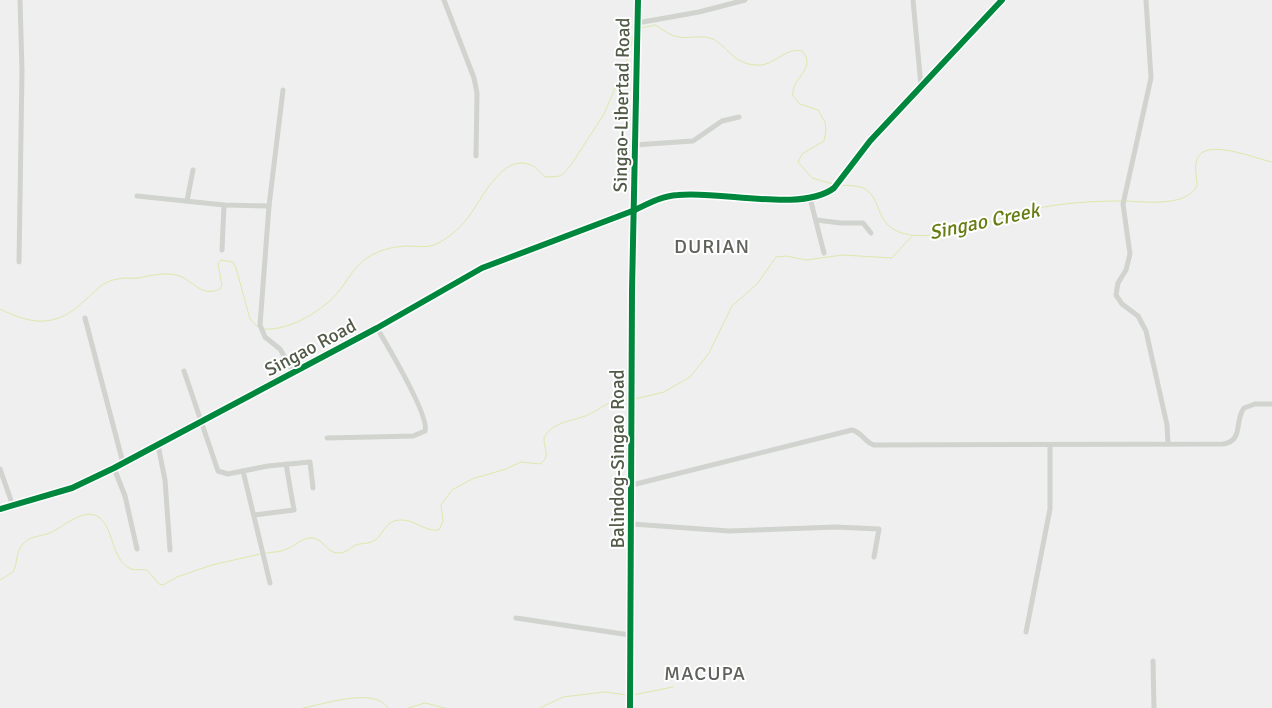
<svg xmlns="http://www.w3.org/2000/svg" width="1272" height="708" font-family="Signika,sans-serif">
<style>
.lines{fill:none;stroke-linecap:round;stroke-linejoin:round}
.stream{stroke:#dbe9ab;stroke-width:1}
.minor{stroke:#d0d3ce;stroke-width:5}
.tertiary{stroke:#d0d3ce;stroke-width:6}
.cycleway-casing{stroke:#fff;stroke-width:9}
.cycleway{stroke:#00873e;stroke-width:6}
.labels{text-anchor:middle;stroke-width:4;stroke-linejoin:round;paint-order:stroke}
.street-label{font-size:19px;fill:#515b48;stroke:#fff}
.water-label{font-size:20px;font-style:italic;fill:#657e13;stroke:#fff}
.neighbourhood-label{font-size:20px;letter-spacing:1px;fill:#5f635b;stroke:#fff}
</style>
<rect width="100%" height="100%" fill="#efeff0"/>
<g class="lines">
<g class="stream">
<path d="M641,28l14,-3c8,4 15,11 24,12 10,2 21,-2 31,1 16,5 22,26 46,27 18,2 28,-18 46,-14 16,17 -12,28 -9,45l7,8 18,6 7,12 1,9 -2,10 -22,13 -4,8 14,16 21,6"/>
<path d="M840,185c7,1 16,0 23,3 22,10 8,41 48,47 30,5 91,-18 123,-26 28,-6 58,-8 87,-8"/>
<path d="M1126,201c20,1 60,6 71,-15 0,-8 -3,-19 0,-27 8,-22 59,0 75,3"/>
<path d="M0,309c32,16 56,19 84,-8 12,-10 18,-20 34,-22 7,-2 13,0 20,-1 12,-2 25,-6 38,-3 17,4 24,23 44,14l2,-4 -4,-21 3,-4 12,2 3,6 14,51 8,8"/>
<path d="M264,329c26,2 60,-19 76,-39 8,-11 15,-24 27,-32 12,-8 25,-11 39,-12 12,0 23,3 34,-4 9,-5 19,-13 26,-22 14,-16 35,-68 65,-55 5,2 10,9 15,12l15,-1 10,-11 33,-51 23,-54 7,-26"/>
<polyline points="635,399 664,392 690,377 709,353 732,306 757,284 776,257 786,256 806,260 843,255 892,258 912,236"/>
<path d="M266,553c8,-1 16,-1 23,-5 7,-3 12,-9 20,-10 14,-2 17,16 30,15 7,0 11,-5 17,-8 5,-2 10,-1 15,-3 13,-4 12,-22 29,-22 15,-1 24,12 39,10l4,-9 -2,-16 11,-15 20,-11 34,-10 15,-7 19,2c11,-8 4,-14 4,-26 8,-16 26,-16 41,-22 20,-8 20,-16 44,-17"/>
<path d="M0,580l13,-8c5,-8 2,-20 10,-28 7,-8 15,-7 24,-10 15,-5 37,-29 53,-16 14,12 11,39 29,50 5,3 12,1 18,2l12,14 4,1 14,-8 35,-12 48,-11"/>
<polyline points="633,695 673,687"/>
<path d="M303,708c19,-3 72,-22 85,0"/>
<polyline points="408,708 425,703 445,708"/>
<polyline points="540,708 563,697 604,692 627,695"/>
</g>
<g class="minor">
<polyline points="444,0 474,78 477,93 476,156"/>
<polyline points="913,0 921,86"/>
<polyline points="1146,0 1151,78 1123,204 1130,254 1126,270 1118,283 1116,295 1122,304 1138,316 1146,331 1167,425 1168,443"/>
<polyline points="637,23 699,12 745,0"/>
<polyline points="283,90 269,206 260,325 265,337 280,349 294,373"/>
<polyline points="634,145 693,141 722,121 739,117"/>
<polyline points="137,196 224,205 269,206"/>
<polyline points="810,198 824,253"/>
<polyline points="187,201 193,170"/>
<path d="M635,210c14,-7 27,-14 43,-15 42,-5 123,18 156,-7l36,-47 132,-141"/>
<polyline points="816,220 841,223 863,223 871,233"/>
<polyline points="222,250 224,205"/>
<polyline points="19,262 22,71 20,0"/>
<polyline points="85,318 123,463"/>
<polyline points="184,371 218,471 228,474 268,466 310,462 313,488"/>
<path d="M327,438l86,-2 12,-5c5,-15 -38,-86 -48,-103"/>
<polyline points="158,445 165,480 170,550"/>
<polyline points="114,468 125,496 137,549"/>
<polyline points="0,469 13,506"/>
<polyline points="243,471 270,583"/>
<path d="M632,485l220,-55c10,2 13,13 22,15l349,-1c21,-3 11,-23 21,-36l11,-4h17"/>
<polyline points="254,515 294,510 286,464"/>
<polyline points="632,524 729,531 836,527 879,529 874,557"/>
<polyline points="516,618 630,635"/>
<polyline points="1026,632 1050,509 1050,445"/>
<polyline points="1153,661 1154,708"/>
</g>
<g class="tertiary">
<polyline points="0,509 72,488 114,468 377,328 482,268 635,210"/>
<polyline points="630,708 632,291 638,0"/>
</g>
<defs>
<g id="cycleway">
<path d="M0,509l72,-21 42,-20 263,-140 105,-60 153,-58c14,-7 27,-14 43,-15 42,-5 123,18 156,-7l36,-47 132,-141"/>
<polyline points="630,708 632,291 638,0"/>
</g>
</defs>
<use href="#cycleway" class="cycleway-casing"/>
<use href="#cycleway" class="cycleway"/>
</g>
<g class="labels">
<g class="street-label">
<text transform="translate(621 105) rotate(-89)" y="7">Singao-Libertad Road</text>
<text transform="translate(310 347) rotate(-28)" y="7">Singao Road</text>
<text transform="translate(617 459) rotate(-90)" y="7">Balindog-Singao Road</text>
</g>
<g class="water-label">
<text transform="translate(984 221) rotate(-12)" y="7">Singao Creek</text>
</g>
<g class="neighbourhood-label">
<text x="712" y="253">DURIAN</text>
<text x="705" y="680">MACUPA</text>
</g>
</g>
</svg>
